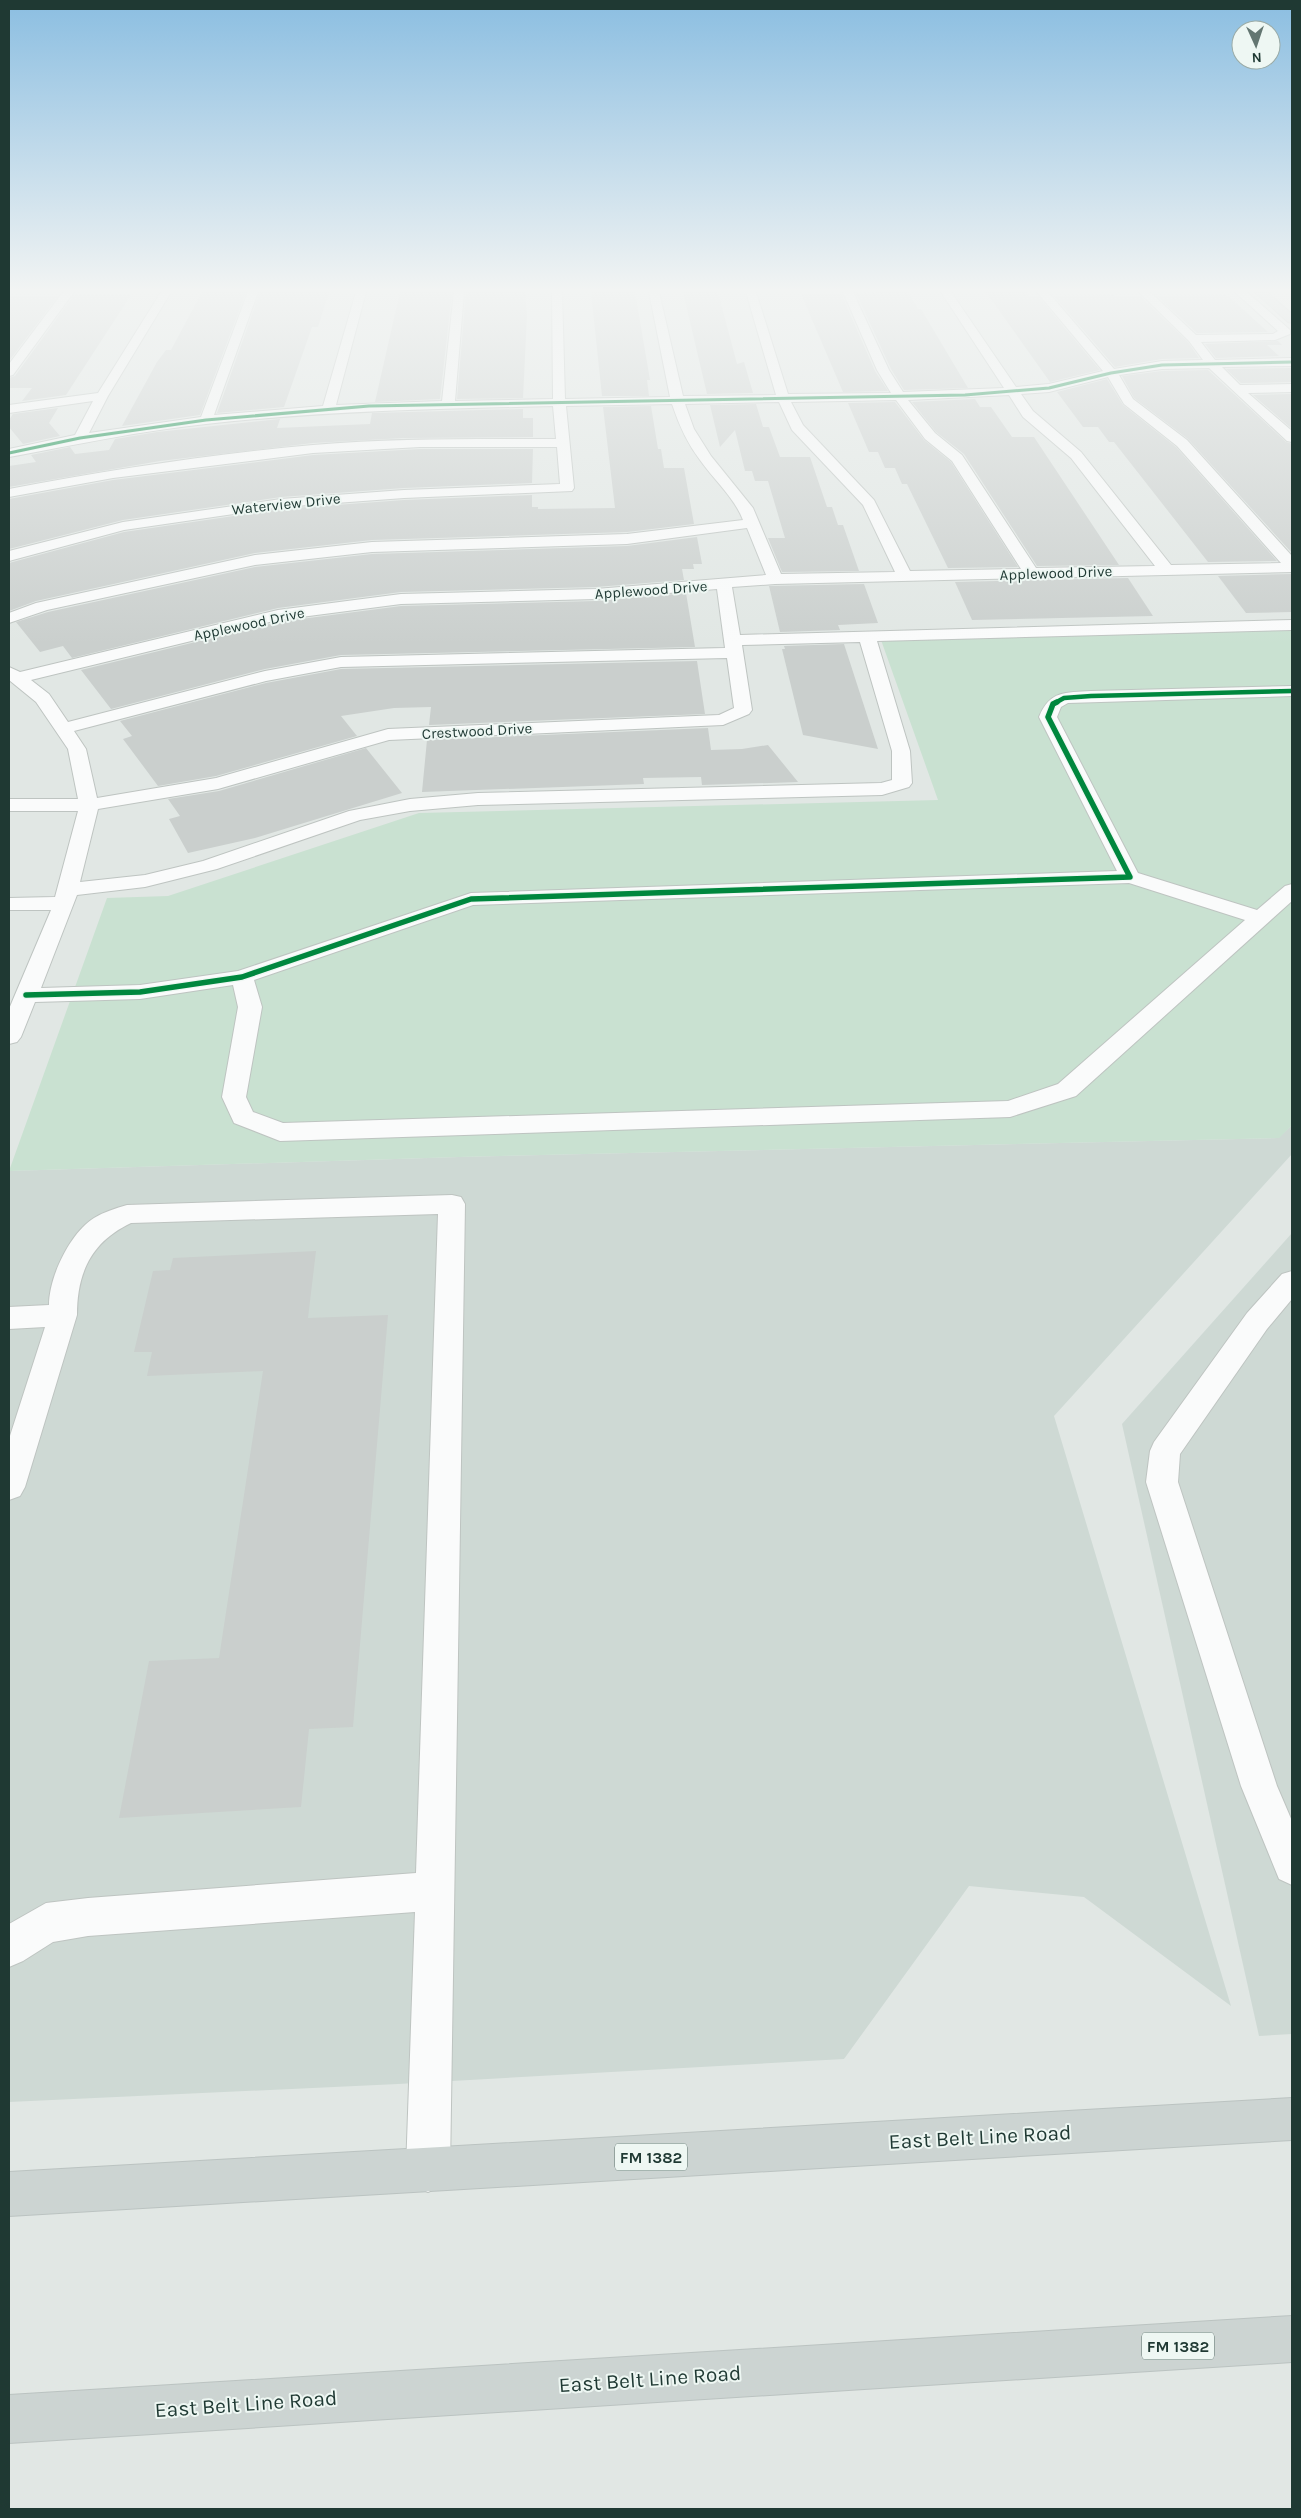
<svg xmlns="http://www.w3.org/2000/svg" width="1301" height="2518" font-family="Karla,sans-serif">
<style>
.built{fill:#ced9d4}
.green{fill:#c9e1d1}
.building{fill:#cacfcd}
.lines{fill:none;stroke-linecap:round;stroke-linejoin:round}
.minor-casing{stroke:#bec4c1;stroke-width:2}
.major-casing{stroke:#bbc3c1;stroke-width:2}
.minor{fill:#fafbfb;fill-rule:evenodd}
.major{fill:#ccd4d2;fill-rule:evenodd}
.cycleway-far2-casing{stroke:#eef7f3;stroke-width:4.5}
.cycleway-far1-casing{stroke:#eef7f3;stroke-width:6}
.cycleway-casing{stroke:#eef7f3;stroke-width:8}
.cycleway-far2{stroke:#00873e;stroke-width:3}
.cycleway-far1{stroke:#00873e;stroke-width:4.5}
.cycleway{stroke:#00873e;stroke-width:5.5}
.labels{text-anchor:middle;stroke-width:4;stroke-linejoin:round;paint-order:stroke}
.far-street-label{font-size:15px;fill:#1f3933;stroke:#eef7f3}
.shield{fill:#eef7f3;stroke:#5d726d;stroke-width:1}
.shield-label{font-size:16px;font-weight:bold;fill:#1f3933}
.near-street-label{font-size:21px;fill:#1f3933;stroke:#eef7f3}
</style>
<rect width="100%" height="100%" fill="#e1e7e4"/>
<g class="built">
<polygon points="1292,1125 1292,1154 1054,1416 1231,2006 1084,1897 969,1886 844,2059 398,2084 9,2102 9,1171 459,1157 1278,1138"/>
<polygon points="1292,1233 1292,2034 1259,2036 1122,1424"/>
</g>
<polygon class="green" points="1292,629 1292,1125 1279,1138 459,1157 9,1171 107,898 168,896 419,813 938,800 881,640"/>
<g class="building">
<polygon points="202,292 246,292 200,415 122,426 157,362 166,350 171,350"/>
<polygon points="260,292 329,292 318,327 312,327 284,407 217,413"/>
<polygon points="400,292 452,292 440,399 375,402"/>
<polygon points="466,292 525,292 527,315 523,398 457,399"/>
<polygon points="591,292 635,292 650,380 647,380 649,396 602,396"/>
<polygon points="683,292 718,292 737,364 744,362 753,393 707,394"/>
<polygon points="908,292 918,309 921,309 968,388 904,390 891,369 856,293"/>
<polygon points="986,292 1026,292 1029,296 1038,296 1100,370 1050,382"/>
<polygon points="841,293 875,371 888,391 843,392 801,294"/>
<polygon points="74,295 131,295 66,395 22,401 32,388 9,388 9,378 15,376"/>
<polygon points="1113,295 1115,297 1141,297 1188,342 1199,358 1162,359 1115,367 1054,296"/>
<polygon points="1227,295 1268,332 1197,333 1157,296"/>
<polygon points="9,296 58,296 9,361"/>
<polygon points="1278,341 1282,345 1267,345 1279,356 1216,358 1205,344"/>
<polygon points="1292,368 1292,382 1241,383 1226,369"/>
<polygon points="1208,370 1286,442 1292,444 1292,553 1188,439 1134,398 1122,376 1162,371"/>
<polygon points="1107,379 1123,405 1176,447 1277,561 1208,562 1114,442 1109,442 1098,427 1083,427 1057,392"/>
<polygon points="1292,394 1292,429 1253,395"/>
<polygon points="975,399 980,407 991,407 1012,437 1034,437 1119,565 1037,566 964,454 936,432 912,402"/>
<polygon points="895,402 924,440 951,462 1018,567 948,568 907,484 902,484 895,468 885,468 878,452 869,452 848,403"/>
<polygon points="756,404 763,427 769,427 780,457 810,457 827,507 832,507 838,525 843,525 859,571 782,572 768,538 785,538 768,481 755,481 752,471 745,471 735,430 720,447 710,405"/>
<polygon points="651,406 658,449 661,449 664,468 684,468 694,524 627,532 372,540 255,553 36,601 9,611 9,563 124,532 281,509 404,500 532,495 532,507 538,507 538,509 615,508 603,407"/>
<polygon points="58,408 49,423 60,436 23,444 9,427 9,420 13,414"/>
<polygon points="523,409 523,418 533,418 533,437 404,438 313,443 160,461 9,487 9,466 36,462 31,455 70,447 75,454 109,450 115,439 157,432 280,419 277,428 370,424 372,413"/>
<polygon points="420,449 533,449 532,483 404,488 281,497 123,520 9,549 9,499 113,480 313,455"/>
<polygon points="697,537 702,564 693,564 694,569 682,569 684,580 596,587 401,592 278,608 72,658 63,646 40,652 16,622 48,612 255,567 372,554 627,546"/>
<polygon points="1292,574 1292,612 1246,613 1218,576"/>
<polygon points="1128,578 1153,616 972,620 955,582"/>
<polygon points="864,584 878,623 838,625 840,630 780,632 769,586"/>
<polygon points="686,593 695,647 341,655 265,669 111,709 81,670 278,622 401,606 596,601"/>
<polygon points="844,644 878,749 803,735 782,649 785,649 784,646"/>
<polygon points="697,661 705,714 429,725 431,707 394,708 341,716 357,736 216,776 158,786 123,739 132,736 120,721 266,683 341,669"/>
<polygon points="708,728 711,750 742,749 768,745 798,782 702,785 701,777 643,778 644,784 422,792 427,740"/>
<polygon points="366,748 402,793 255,838 188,853 169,819 180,816 168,799 219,791"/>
<polygon points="316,1251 308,1318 388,1315 353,1727 309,1729 301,1807 119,1818 149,1661 219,1658 263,1371 147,1376 152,1352 134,1352 153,1271 170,1270 173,1258"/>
</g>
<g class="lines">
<defs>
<g id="minor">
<polygon points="63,292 74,292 13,375 9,376 9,364"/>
<path d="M161,292h10l-63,104 -19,37 112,-16 47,-125h10l-44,123 109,-9 33,-114h10l-30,113 106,-4 12,-109h10l-9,109 98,-2 -1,-107h10l3,107 105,-2 -21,-105h10l24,104 93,-1 -30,-103h10l32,102 103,-1 -14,-23 -34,-78h10l36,78 14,22 101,-4 -63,-96h10l65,95 33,-3 54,-13 -66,-79h11l66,77 48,-8 41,-1 -14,-19 -50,-49h11l46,43 77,-1 5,-3 -43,-39h12l43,38v4l-15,6 -74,2 14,18 77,-2v8l-70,1 18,18 52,-1v8l-44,1 44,38v11l-5,-1 -78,-73 -47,1 -43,6 14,24 54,41 105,116v16l-517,12 -43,3 8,48 552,-15v10l-415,11 33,110 2,32 -3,4 -27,8 -404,10 -68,6 -50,9 -143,49 -72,18 -68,8 -36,93 99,-3 98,-14 233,-78 646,-22 -78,-154c11,-27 26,-24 52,-26l201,-5v10l-224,7 -7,4 -4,10 81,156 119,37 28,-24 7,-2v17l-216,195 -66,21 -730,24 -46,-18 -12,-26 16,-90 -5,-22 -93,14 -105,3 -14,35 -4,5 -8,2v-35l42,-99h-42v-12l46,-1 23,-86h-69v-12h69l-10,-50 -32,-47 -27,-22v-13l11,5 258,-62 123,-16 195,-5 170,-14 -19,-47 -120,16 -255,8 -117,13 -208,45 -38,13v-10l27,-10 219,-48 117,-13 255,-8 116,-14c-9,-23 -29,-40 -43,-60 -13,-17 -21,-35 -28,-56l-106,2 8,82 -2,3 -168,7 -123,9 -157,23 -115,31v-10l114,-29 158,-23 123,-9 156,-6 -3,-37h-137l-107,6 -200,25 -104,19v-8c100,-19 202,-35 304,-44 81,-7 162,-6 243,-6l-3,-33c-116,3 -231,5 -347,18 -66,7 -132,21 -197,33v-8l66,-14 18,-34 -84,12v-8l89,-12zM1108,377l16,27 53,42 104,117 -110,2 -90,-113 -48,-41 -12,-17 28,-2zM1009,395l14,22 48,41 84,108 -119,2 -74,-113 -27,-22 -27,-33zM896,400l29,39 27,22 69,108 -111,2 -36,-71 -71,-75 -12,-23zM779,402l13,28 71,75 32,67 -114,2 -28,-66 -42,-52 -17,-27 -9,-25zM717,589l8,59 -384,9 -76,14 -197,51 -19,-28 -18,-14 247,-60 123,-16 195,-5zM860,642l32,109v29l-11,3 -403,10 -68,6 -61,12 -146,50 -58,14 -65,7 18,-73 120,-20 171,-49 334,-15 26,-11 3,-4 -10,-65zM727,658l7,50 -15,7 -331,14 -172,49 -119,20 -11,-49 -12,-18 192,-50 75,-14zM1129,883l116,37 -187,164 -50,17 -725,22 -30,-11 -7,-15 16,-90 -8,-27 219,-75z"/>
<path d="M452,1195l9,2 4,7 -15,966 -7,15 -15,7 -15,-7 -7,-15 9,-258 -327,24 -35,6 -30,19 -14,6v-43l37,-21 42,-5 328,-25 22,-659 -307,9c-40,19 -54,50 -54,92l-52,172 -5,9 -11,4v-61l36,-112 -36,2v-22l40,-2c0,-28 21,-72 45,-87 10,-6 22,-10 33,-13z"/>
<polygon points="1292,1271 1292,1299 1267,1329 1180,1454 1178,1482 1277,1786 1292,1821 1292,1885 1279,1879 1241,1786 1146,1482 1150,1451 1154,1442 1247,1313 1282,1274"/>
</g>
<g id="major">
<polygon points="1255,292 1267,292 1292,314 1292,323 1288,322"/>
<polygon points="1292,2098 1292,2140 9,2216 9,2172"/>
<polygon points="1292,2316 1292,2362 9,2443 9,2395"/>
</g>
</defs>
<use href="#minor" class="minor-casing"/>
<use href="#major" class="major-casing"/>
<use href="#minor" class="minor"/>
<use href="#major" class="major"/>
<defs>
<polyline id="cycleway-far2" points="9,453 80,438 206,420 369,406 965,395 1049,388 1111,373 1162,365 1292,362"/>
<polyline id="cycleway-far1" points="1055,703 1064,698 1091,696 1292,691"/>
<polyline id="cycleway" points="26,995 140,992 242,977 471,899 1130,877 1048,717 1053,704 1057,702"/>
</defs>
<use href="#cycleway-far2" class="cycleway-far2-casing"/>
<use href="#cycleway-far1" class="cycleway-far1-casing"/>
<use href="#cycleway" class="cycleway-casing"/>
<use href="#cycleway-far2" class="cycleway-far2"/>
<use href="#cycleway-far1" class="cycleway-far1"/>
<use href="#cycleway" class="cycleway"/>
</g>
<linearGradient id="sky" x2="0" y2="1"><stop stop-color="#8bbee1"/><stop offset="0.45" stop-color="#f2f4f3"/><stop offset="1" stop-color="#f2f4f3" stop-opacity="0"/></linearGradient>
<rect width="1301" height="645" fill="url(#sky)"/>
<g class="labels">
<g class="far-street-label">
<text transform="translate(286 504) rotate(-6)" y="5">Waterview Drive</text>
<text transform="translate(1056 573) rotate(-2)" y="5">Applewood Drive</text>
<text transform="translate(651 590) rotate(-4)" y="5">Applewood Drive</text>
<text transform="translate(249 624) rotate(-12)" y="5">Applewood Drive</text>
<text transform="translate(477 731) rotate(-3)" y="5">Crestwood Drive</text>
</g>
<g class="shield">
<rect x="615" y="2143.5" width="72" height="27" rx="4"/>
<rect x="1142" y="2332.5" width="72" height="27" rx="4"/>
</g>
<g class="shield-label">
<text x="651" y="2163">FM 1382</text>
<text x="1178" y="2352">FM 1382</text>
</g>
<g class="near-street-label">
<text transform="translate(980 2137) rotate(-3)" y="7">East Belt Line Road</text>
<text transform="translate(650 2379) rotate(-4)" y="7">East Belt Line Road</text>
<text transform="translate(246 2404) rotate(-4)" y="7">East Belt Line Road</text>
</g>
</g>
<rect width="1301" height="2518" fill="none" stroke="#1f3933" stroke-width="20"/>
<g transform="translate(1256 45) rotate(177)"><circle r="24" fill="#eef7f3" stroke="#9baba6"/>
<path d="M0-4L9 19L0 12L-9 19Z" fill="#637671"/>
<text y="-8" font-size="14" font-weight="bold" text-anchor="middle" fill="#1f3933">N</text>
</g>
</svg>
